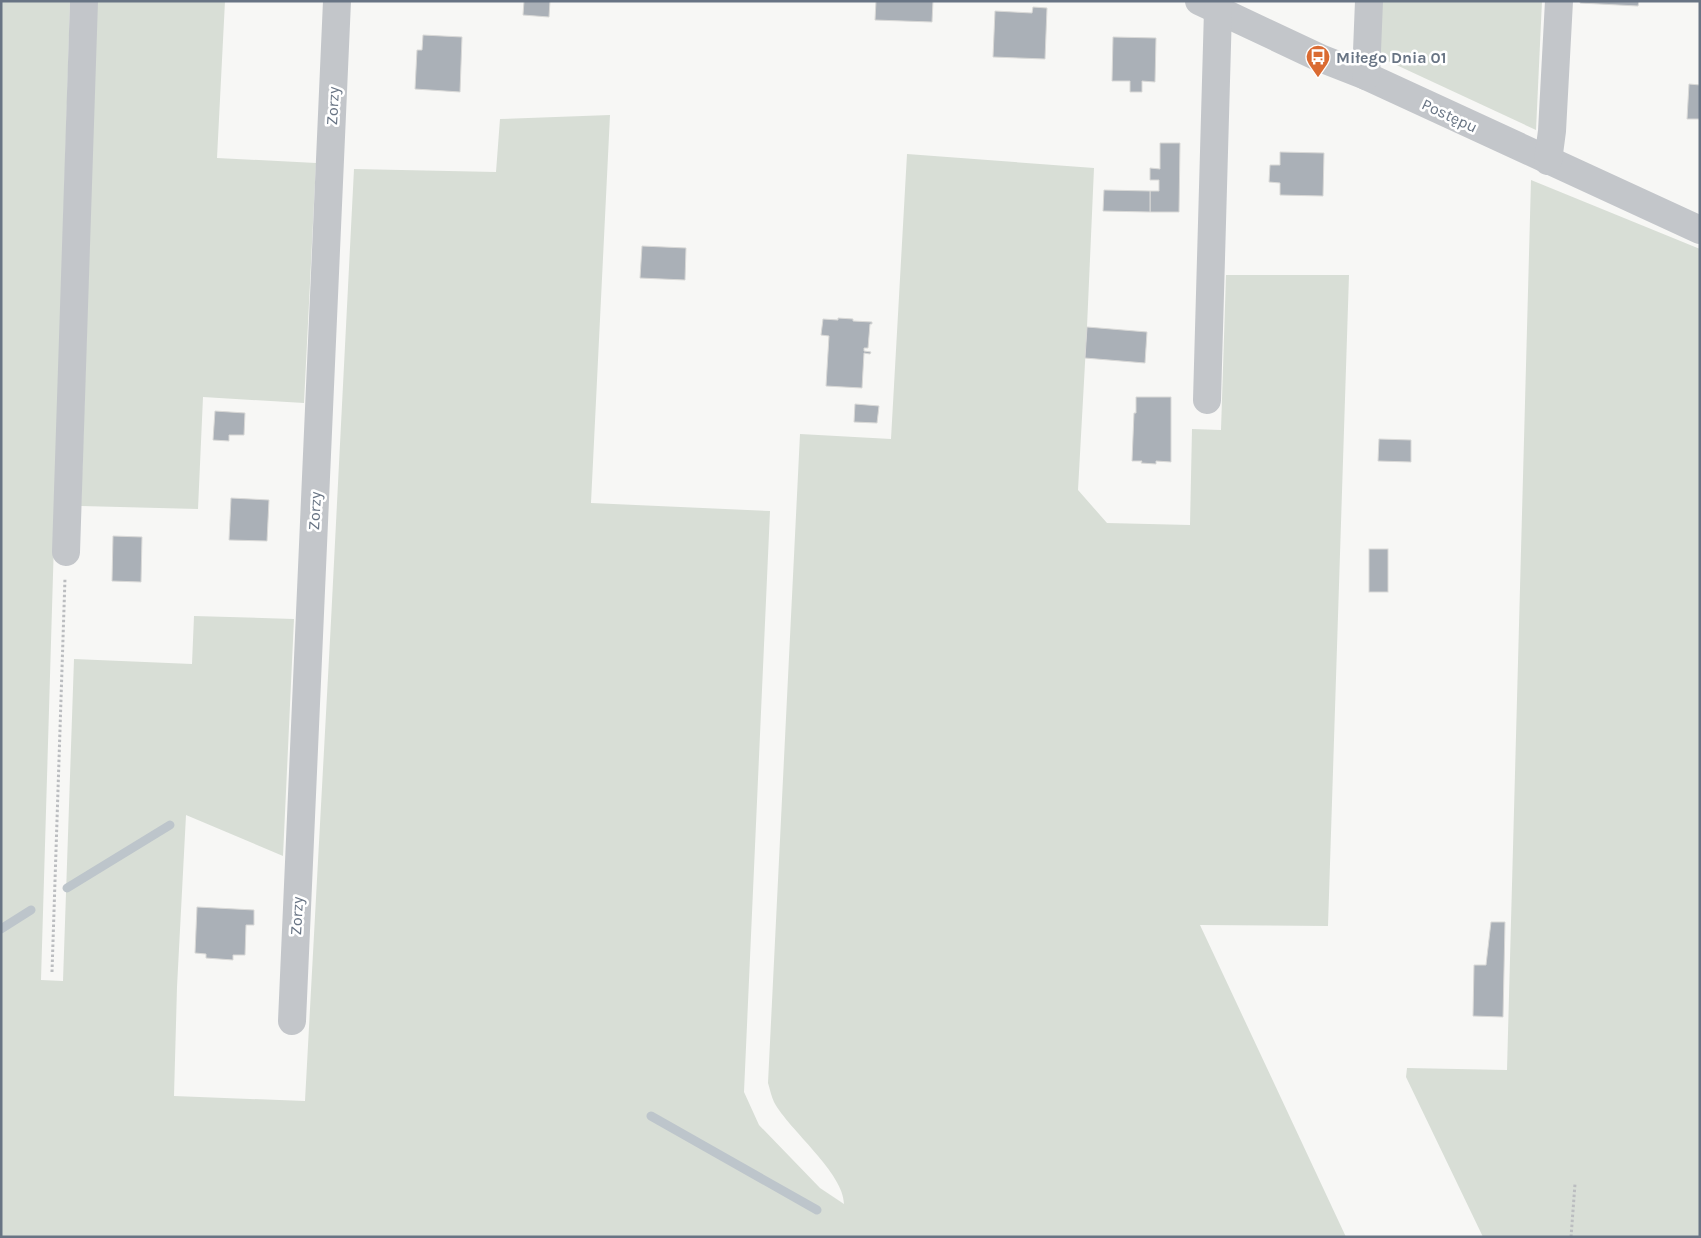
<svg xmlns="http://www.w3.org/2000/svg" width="1701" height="1238" font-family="Karla,sans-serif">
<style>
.green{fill:#d8ded6}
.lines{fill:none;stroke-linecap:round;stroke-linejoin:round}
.stream{stroke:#bdc5cb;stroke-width:9}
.building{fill:#aab0b7;stroke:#d9d9d7}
.path{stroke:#bbbdc0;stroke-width:3;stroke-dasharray:2.5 2.5;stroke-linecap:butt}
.minor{stroke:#c3c6ca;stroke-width:28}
.labels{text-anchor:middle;stroke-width:5;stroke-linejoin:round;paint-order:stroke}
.poi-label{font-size:16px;font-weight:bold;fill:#687484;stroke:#fff;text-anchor:start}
.street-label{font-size:16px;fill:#687484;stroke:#fff}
</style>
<rect width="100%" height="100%" fill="#f7f7f5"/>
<g class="green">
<path d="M1,1h69l-29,979 22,1 11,-322 118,5 2,-48 100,3 -11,237 -97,-41 -9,172 -3,109 131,5 26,-480 23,-452 142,3 4,-53 110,-4 -19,388 179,8 -26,581 15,33 61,63 24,16c0,-31 -55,-74 -70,-102 -3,-6 -4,-13 -6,-19l32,-649 91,5 16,-285 187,14 -7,159 -9,163 29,33 83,2 2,-96 29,1 5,-155h123l-21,651 -128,-1 146,312h-1345z"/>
<polygon points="97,1 225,1 217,158 316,163 304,403 203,397 198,509 81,506"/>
<polygon points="1380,1 1542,1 1536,130 1377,56"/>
<polygon points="1531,180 1700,249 1700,1237 1483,1237 1406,1077 1407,1068 1507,1070"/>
</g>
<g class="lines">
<g class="stream">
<polyline points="67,888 170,825"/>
<polyline points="1,929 31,910"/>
<polyline points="651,1116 817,1210"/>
</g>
</g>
<g class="building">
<polygon points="524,1 550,1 549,17 523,15"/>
<polygon points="876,1 933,1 932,22 875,20"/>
<polygon points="1580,1 1639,1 1638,6 1580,3"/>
<polygon points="1033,7 1047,8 1045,59 993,57 995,11 1032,13"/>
<polygon points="423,35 462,37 460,92 415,89 417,50 422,50"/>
<polygon points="1113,37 1156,38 1155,82 1142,81 1142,92 1130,92 1130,81 1112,81"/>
<polygon points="1689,84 1700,85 1700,119 1687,119"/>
<polygon points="1160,143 1180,143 1179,212 1150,212 1150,191 1159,191 1159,180 1150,180 1150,168 1160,169"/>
<polygon points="1280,152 1324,153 1323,196 1280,195 1280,183 1269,182 1270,165 1280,165"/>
<polygon points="1104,190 1150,191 1150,212 1103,211"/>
<polygon points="642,246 686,248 685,280 640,278"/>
<polygon points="838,318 853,319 853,321 872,322 872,324 870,324 868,348 864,348 864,351 871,352 870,354 864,353 862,388 826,386 829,336 821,335 823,319 838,320"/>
<polygon points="1087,327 1147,332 1145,363 1085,358"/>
<polygon points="1136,397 1171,397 1171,462 1156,461 1156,464 1141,463 1142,461 1132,461 1134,413 1136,413"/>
<polygon points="855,404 879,406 877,423 854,422"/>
<polygon points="215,411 245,413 244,435 229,435 229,441 213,440"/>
<polygon points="1379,439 1411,440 1411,462 1378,461"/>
<polygon points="231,498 269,500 267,541 229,540"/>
<polygon points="113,536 142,537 141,582 112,581"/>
<rect x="1369" y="549" width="19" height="43"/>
<polygon points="197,907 254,910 254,925 246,925 245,955 233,955 233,960 206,958 206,954 195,953"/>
<polygon points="1491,922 1505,922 1503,1017 1473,1016 1474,965 1486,965"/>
</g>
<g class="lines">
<g class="path">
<polyline points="52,972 65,578"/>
<polyline points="1571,1237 1575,1184"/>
</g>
<g class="minor">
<polyline points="1199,1 1320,58 1366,76 1700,230"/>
<polyline points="1366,76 1369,1"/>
<polyline points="1548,161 1552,131 1559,1"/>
<polyline points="1207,400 1218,10"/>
<polyline points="66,552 84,1"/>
<polyline points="292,1021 337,1"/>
</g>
</g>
<defs>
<symbol id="bus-pin" viewBox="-11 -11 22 30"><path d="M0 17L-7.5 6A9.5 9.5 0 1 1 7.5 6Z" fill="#da6b32" stroke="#fff"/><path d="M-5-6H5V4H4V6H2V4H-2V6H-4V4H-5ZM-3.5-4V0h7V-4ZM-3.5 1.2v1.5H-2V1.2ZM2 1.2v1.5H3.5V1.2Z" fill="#fff"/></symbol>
</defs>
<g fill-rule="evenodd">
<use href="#bus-pin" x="1304" y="43" width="28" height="38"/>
</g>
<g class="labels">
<g class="poi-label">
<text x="1336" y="63">Miłego Dnia 01</text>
</g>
<g class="street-label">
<text transform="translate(332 106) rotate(-87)" y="6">Zorzy</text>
<text transform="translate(1450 115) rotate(25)" y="6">Postępu</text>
<text transform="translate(314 511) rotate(-87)" y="6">Zorzy</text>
<text transform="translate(296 916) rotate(-87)" y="6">Zorzy</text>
</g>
</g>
<rect width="1701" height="1238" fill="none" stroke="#687484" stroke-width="5"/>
</svg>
